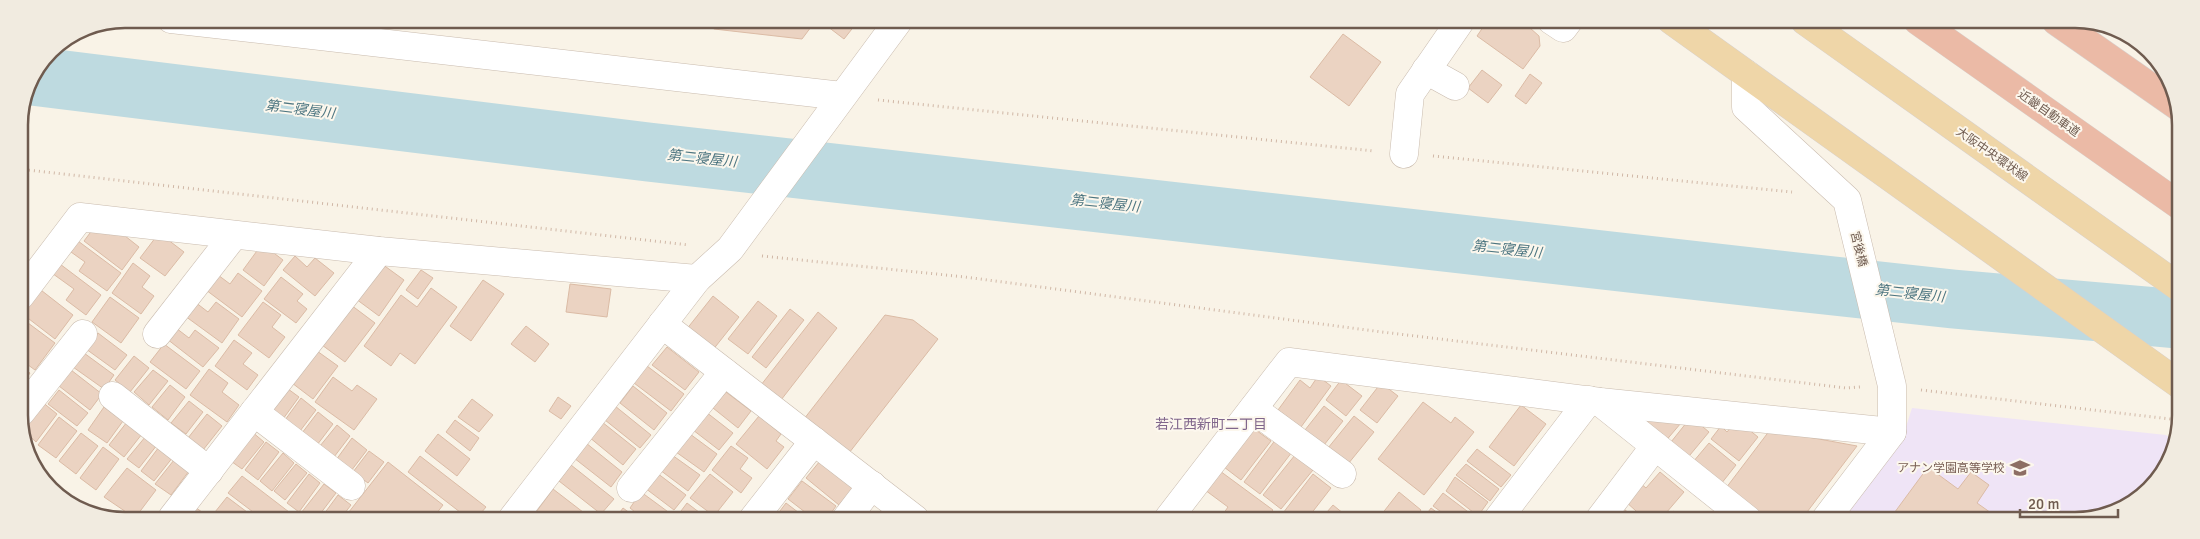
<svg xmlns="http://www.w3.org/2000/svg" width="2200" height="539" font-family="Signika,'Noto Sans JP',sans-serif">
<style>
.education{fill:#efe4f6}
.lines{fill:none;stroke-linecap:round;stroke-linejoin:round}
.river{stroke:#bedae0;stroke-width:59}
.building{fill:#ebd3c2;stroke:#dbbba5}
.minor-casing{stroke:#c9bbae;stroke-width:29}
.major-casing{stroke:#d7d1ce;stroke-width:29}
.highway-casing{stroke:#d7d1ce;stroke-width:29}
.path{stroke:#d0b7a6;stroke-width:3;stroke-dasharray:1 4;stroke-linecap:butt}
.minor{stroke:#fff;stroke-width:28}
.major{stroke:#efd6a8;stroke-width:28}
.highway{stroke:#ebbaa6;stroke-width:28}
.labels{text-anchor:middle;stroke-width:4;stroke-linejoin:round;paint-order:stroke}
.street-label{font-size:12px;fill:#6f5b4f;stroke:#fcf7ed}
.education-label{font-size:12px;fill:#785e54;stroke:#fcf7ed;text-anchor:end}
.water-label{font-size:14px;font-style:italic;fill:#4c7580;stroke:#fcf7ed}
.neighbourhood-label{font-size:14px;fill:#80668c;stroke:#fcf7ed}
.rim{fill:none;stroke:#6f5b4f;stroke-width:2.5}
</style>
<rect width="100%" height="100%" fill="#f9f3e7"/>
<polygon class="education" points="1912,408 2166,435 2175,442 2145,494 2082,520 1842,520 1903,436"/>
<g class="lines">
<polyline class="river" points="32,76 648,152 1797,282 1953,299 2179,319"/>
</g>
<g class="building">
<polygon points="702,19 817,19 802,39 714,29"/>
<polygon points="826,19 859,20 844,39 823,23"/>
<polygon points="1488,20 1504,20 1510,24 1513,20 1521,20 1539,36 1540,46 1523,69 1477,36"/>
<polygon points="1343,34 1381,62 1349,106 1310,77"/>
<polygon points="1482,70 1502,85 1488,103 1468,88"/>
<polygon points="1530,74 1542,83 1526,104 1515,96"/>
<polygon points="96,225 110,235 115,228 139,247 122,270 84,241"/>
<polygon points="159,233 184,252 165,276 140,258"/>
<polygon points="78,241 121,273 107,291 79,271 85,262 71,252"/>
<polygon points="262,244 283,260 264,286 243,270"/>
<polygon points="295,256 307,267 315,258 334,273 315,296 283,270"/>
<polygon points="56,261 101,295 86,315 66,300 74,289 49,271"/>
<polygon points="133,263 150,276 142,287 154,296 141,314 112,293"/>
<polygon points="382,264 404,280 379,316 356,299"/>
<polygon points="421,270 433,278 418,299 406,290"/>
<polygon points="238,273 262,291 242,317 206,290 218,275 230,284"/>
<polygon points="281,277 303,294 297,301 307,309 296,323 264,299"/>
<polygon points="483,280 504,294 471,341 450,326"/>
<polygon points="570,284 611,289 607,317 566,312"/>
<polygon points="37,287 73,315 55,339 20,312 20,309"/>
<polygon points="431,288 457,307 415,364 400,353 391,366 364,346 401,295 417,307"/>
<polygon points="713,296 739,317 712,351 686,330"/>
<polygon points="110,297 139,318 121,343 92,322"/>
<polygon points="758,301 777,316 748,354 728,339"/>
<polygon points="195,302 208,312 216,302 239,319 222,343 185,316"/>
<polygon points="263,302 281,315 272,327 285,337 269,358 238,335"/>
<polygon points="351,305 375,323 345,362 322,345"/>
<polygon points="790,309 804,320 766,368 752,357"/>
<polygon points="818,312 837,328 781,400 761,385"/>
<polygon points="885,315 913,320 938,339 849,453 804,419"/>
<polygon points="24,320 55,343 35,370 20,359 20,325"/>
<polygon points="526,326 549,344 535,362 511,344"/>
<polygon points="176,328 189,338 195,330 219,348 203,367 167,339"/>
<polygon points="98,333 127,355 115,370 86,349"/>
<polygon points="234,340 252,353 243,364 258,375 247,390 215,366"/>
<polygon points="164,344 200,371 186,389 150,362"/>
<polygon points="667,347 699,372 685,390 652,365"/>
<polygon points="317,351 338,366 313,399 292,383"/>
<polygon points="84,353 114,375 104,389 73,367"/>
<polygon points="134,356 149,368 130,392 115,380"/>
<polygon points="20,366 30,373 21,386"/>
<polygon points="647,366 684,394 671,411 634,383"/>
<polygon points="209,369 228,383 222,392 239,405 227,422 190,395"/>
<polygon points="71,370 102,394 90,410 59,386"/>
<polygon points="153,370 168,381 149,405 134,392"/>
<polygon points="1318,376 1331,386 1301,427 1278,410 1300,380 1310,388"/>
<polygon points="333,377 352,391 357,385 377,399 354,430 315,402"/>
<polygon points="1341,380 1362,396 1346,416 1326,400"/>
<polygon points="1381,383 1398,396 1377,423 1360,410"/>
<polygon points="170,385 185,397 168,420 152,407"/>
<polygon points="284,386 299,397 283,419 268,407"/>
<polygon points="633,386 667,413 654,430 620,403"/>
<polygon points="59,390 88,413 77,426 48,404"/>
<polygon points="726,392 751,411 738,428 713,408"/>
<polygon points="558,397 571,406 561,419 549,411"/>
<polygon points="301,398 316,410 300,431 285,420"/>
<polygon points="472,399 493,415 479,432 458,417"/>
<polygon points="41,401 57,414 36,442 21,428"/>
<polygon points="189,401 203,412 186,434 171,423"/>
<polygon points="1423,402 1451,423 1455,417 1474,432 1424,495 1378,459"/>
<polygon points="1521,405 1546,424 1514,466 1489,447"/>
<polygon points="615,406 651,435 640,448 605,420"/>
<polygon points="1324,406 1343,421 1324,445 1305,430"/>
<polygon points="104,407 123,421 107,443 88,430"/>
<polygon points="318,412 333,424 317,445 302,433"/>
<polygon points="706,412 733,433 719,450 693,430"/>
<polygon points="207,414 222,426 203,450 188,438"/>
<polygon points="759,416 781,434 776,441 784,447 767,469 736,444"/>
<polygon points="1354,416 1374,432 1348,464 1328,448"/>
<polygon points="59,417 77,431 56,458 38,445"/>
<polygon points="1691,417 1709,432 1685,461 1667,447"/>
<polygon points="1634,418 1681,423 1664,443"/>
<polygon points="455,420 479,438 470,451 446,432"/>
<polygon points="1737,420 1758,437 1739,461 1711,439 1721,426 1727,432"/>
<polygon points="127,422 142,434 124,457 109,445"/>
<polygon points="602,422 636,449 623,465 589,437"/>
<polygon points="337,425 350,436 334,457 320,446"/>
<polygon points="1253,428 1271,441 1241,480 1224,467"/>
<polygon points="1770,430 1857,446 1801,520 1768,520 1726,488"/>
<polygon points="251,431 264,442 242,469 228,459"/>
<polygon points="81,433 98,446 76,474 59,461"/>
<polygon points="438,434 470,459 457,476 425,451"/>
<polygon points="690,434 717,454 704,472 676,452"/>
<polygon points="146,436 157,445 139,468 127,459"/>
<polygon points="352,438 367,450 351,471 336,460"/>
<polygon points="1276,439 1292,452 1260,494 1244,482"/>
<polygon points="266,442 279,452 258,480 245,470"/>
<polygon points="586,443 622,472 611,487 574,458"/>
<polygon points="1709,443 1736,465 1721,484 1693,462"/>
<polygon points="731,446 748,458 740,469 752,478 741,493 712,470"/>
<polygon points="103,447 119,459 96,490 80,478"/>
<polygon points="159,447 173,457 154,481 141,471"/>
<polygon points="1477,449 1511,475 1501,487 1467,461"/>
<polygon points="369,451 384,462 368,483 353,472"/>
<polygon points="283,453 294,463 272,491 260,481"/>
<polygon points="672,455 700,475 688,491 660,470"/>
<polygon points="1295,455 1313,470 1281,509 1263,495"/>
<polygon points="420,456 486,507 476,519 469,519 408,472"/>
<polygon points="174,460 189,471 171,495 155,484"/>
<polygon points="820,461 853,488 839,505 806,478"/>
<polygon points="388,462 443,505 433,518 345,517"/>
<polygon points="296,464 307,473 285,500 274,491"/>
<polygon points="1466,464 1499,489 1490,501 1456,475"/>
<polygon points="571,465 614,499 601,514 559,481"/>
<polygon points="1928,467 1958,489 1971,472 1989,485 1977,503 2001,520 1889,520"/>
<polygon points="127,468 156,490 135,518 104,497"/>
<polygon points="1220,471 1273,510 1265,519 1224,519 1221,517 1228,507 1205,490"/>
<polygon points="1660,472 1684,492 1660,520 1646,520 1625,501 1640,483 1646,488"/>
<polygon points="657,473 686,495 674,510 645,488"/>
<polygon points="309,474 320,483 299,512 287,503"/>
<polygon points="710,474 733,492 714,516 690,498"/>
<polygon points="1313,474 1331,488 1307,519 1291,519 1283,513"/>
<polygon points="242,476 289,512 284,518 261,518 228,493"/>
<polygon points="1455,477 1488,502 1478,516 1446,491"/>
<polygon points="802,481 836,506 827,519 814,519 788,499"/>
<polygon points="324,484 336,493 317,518 308,518 301,513"/>
<polygon points="553,489 592,519 531,519"/>
<polygon points="641,492 671,514 667,519 644,519 630,508"/>
<polygon points="1399,492 1421,510 1414,519 1378,519"/>
<polygon points="1443,493 1475,517 1474,519 1451,519 1433,506"/>
<polygon points="338,495 351,505 341,518 321,518"/>
<polygon points="227,497 255,518 223,518 215,512"/>
<polygon points="687,503 708,519 675,519"/>
<polygon points="786,503 807,519 774,519"/>
<polygon points="1333,505 1344,514 1340,519 1321,519"/>
<polygon points="195,507 210,518 187,518"/>
<polygon points="623,508 638,519 615,519"/>
<polygon points="1431,508 1446,519 1423,519"/>
<polygon points="1624,509 1637,520 1616,520"/>
<polygon points="1673,511 1684,520 1667,520"/>
</g>
<g class="lines">
<defs>
<g id="minor">
<polyline points="171,19 842,96"/>
<polyline points="1551,20 1563,28 1569,20"/>
<polyline points="1426,70 1455,86"/>
<polyline points="1746,74 1746,107 1847,200 1892,386 1892,432 1825,520"/>
<polyline points="1404,154 1410,94 1461,20"/>
<polyline points="20,296 80,217 379,251 697,279"/>
<polyline points="662,324 915,519"/>
<polyline points="157,334 234,235"/>
<polyline points="113,396 209,471"/>
<polyline points="1600,402 1748,520"/>
<polyline points="1253,409 1342,474"/>
<polyline points="21,412 83,334"/>
<polyline points="254,412 351,486"/>
<polyline points="631,488 724,372"/>
<polyline points="172,518 379,251"/>
<polyline points="512,519 697,279 730,249 899,20"/>
<polyline points="753,519 814,441"/>
<polyline points="846,519 872,485"/>
<polyline points="1168,519 1289,362 1600,402 1892,432"/>
<polyline points="1498,519 1589,400"/>
<polyline points="1599,520 1655,446"/>
</g>
<g id="major">
<polyline points="1671,20 2179,384"/>
<polyline points="1805,21 2179,287"/>
</g>
<g id="highway">
<polyline points="1918,21 2179,205"/>
<polyline points="2056,21 2179,107"/>
</g>
</defs>
<use href="#minor" class="minor-casing"/>
<use href="#major" class="major-casing"/>
<use href="#highway" class="highway-casing"/>
<g class="path">
<polyline points="878,100 1374,151"/>
<polyline points="1433,156 1792,192"/>
<polyline points="19,169 689,245"/>
<polyline points="762,256 965,277 1382,332 1846,388 1860,387"/>
<polyline points="1921,390 2179,420"/>
</g>
<use href="#minor" class="minor"/>
<use href="#major" class="major"/>
<use href="#highway" class="highway"/>
</g>
<defs>
<symbol id="school-bare" viewBox="-9 -9 18 18"><path d="M0-5L7-2L0 1L-7-2ZM-4 1L0 2.5L4 1V4Q0 6-4 4Z" fill="#8d6e63" stroke="#fcf7ed" stroke-width="2.5" paint-order="stroke"/></symbol>
</defs>
<g fill-rule="evenodd">
<use href="#school-bare" x="2006" y="454" width="28" height="28"/>
</g>
<g class="labels">
<g class="street-label">
<text transform="translate(2049 113) rotate(35)" y="4">近畿自動車道</text>
<text transform="translate(1992 154) rotate(35)" y="4">大阪中央環状線</text>
<text transform="translate(1859 249) rotate(76)" y="4">宮後橋</text>
</g>
<g class="education-label">
<text x="2005" y="472">アナン学園高等学校</text>
</g>
<g class="water-label">
<text transform="translate(300 109) rotate(7)" y="5">第二寝屋川</text>
<text transform="translate(702 158) rotate(6)" y="5">第二寝屋川</text>
<text transform="translate(1105 203) rotate(6)" y="5">第二寝屋川</text>
<text transform="translate(1507 249) rotate(6)" y="5">第二寝屋川</text>
<text transform="translate(1910 293) rotate(6)" y="5">第二寝屋川</text>
</g>
<g class="neighbourhood-label">
<text x="1211" y="429">若江西新町二丁目</text>
</g>
</g>
<path d="M0 0H2200V539H0ZM125 28H2075A97 97 0 0 1 2172 125V415A97 97 0 0 1 2075 512H125A97 97 0 0 1 28 415V125A97 97 0 0 1 125 28Z" fill="#f1ebe0" fill-rule="evenodd"/>
<path class="rim" d="M125 28H2075A97 97 0 0 1 2172 125V415A97 97 0 0 1 2075 512H125A97 97 0 0 1 28 415V125A97 97 0 0 1 125 28Z"/>
<path d="M2020 509v8h98v-8" fill="none" stroke="#6f5b4f" stroke-width="2.5"/>
<text x="2028" y="509" font-size="15" fill="#6f5b4f" stroke="#fcf7ed" stroke-width="4" paint-order="stroke">20 m</text>
</svg>
